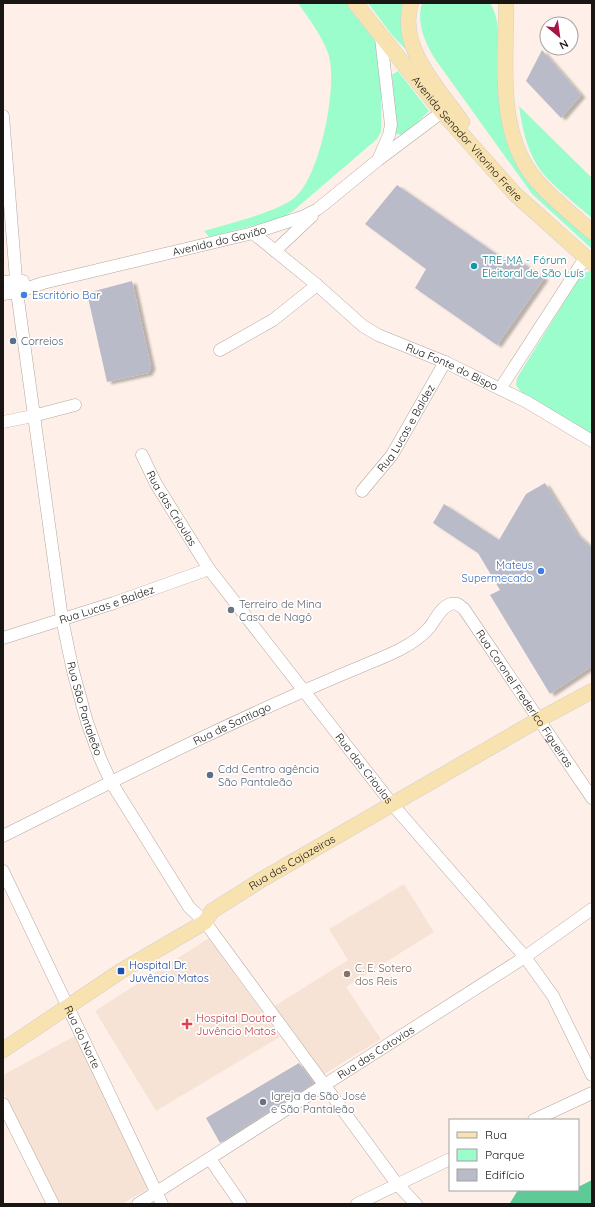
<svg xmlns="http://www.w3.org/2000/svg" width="595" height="1207" font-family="Quicksand,sans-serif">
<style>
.built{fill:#f7e3d6}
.green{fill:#9bfccc}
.forest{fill:#5dca98}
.building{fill:#babbc8;filter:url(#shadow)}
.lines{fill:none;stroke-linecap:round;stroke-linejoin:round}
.minor-casing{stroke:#b4a7a0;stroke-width:13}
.major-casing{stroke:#d1d0d0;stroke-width:16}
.minor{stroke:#fff;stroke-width:12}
.major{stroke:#f8e2b0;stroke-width:15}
.culture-dot{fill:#0f9aa8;stroke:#fff;stroke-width:1.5}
.shop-dot{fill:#3f7fe0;stroke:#fff;stroke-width:1.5}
.service-dot{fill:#5c6f8a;stroke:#fff;stroke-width:1.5}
.worship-dot{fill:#6b7280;stroke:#fff;stroke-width:1.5}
.transit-dot{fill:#1a4fb4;stroke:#fff;stroke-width:1.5}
.education-dot{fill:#8d6e63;stroke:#fff;stroke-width:1.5}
.health-dot{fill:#e0444e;stroke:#fff;stroke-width:1.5}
.labels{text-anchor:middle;stroke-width:3.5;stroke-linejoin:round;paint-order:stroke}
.street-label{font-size:11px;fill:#191512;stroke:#fff}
.culture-label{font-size:11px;fill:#0d838f;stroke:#fff;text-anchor:start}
.shop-label{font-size:11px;fill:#366cbe;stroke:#fff;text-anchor:start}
.service-label{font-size:11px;fill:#4e5e75;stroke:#fff;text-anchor:start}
.worship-label{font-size:11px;fill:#5b616d;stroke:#fff;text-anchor:start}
.transit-label{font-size:11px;fill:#164399;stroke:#fff;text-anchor:start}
.education-label{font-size:11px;fill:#785e54;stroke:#fff;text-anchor:start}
.health-label{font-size:11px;fill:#be3a42;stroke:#fff;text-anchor:start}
</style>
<defs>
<filter id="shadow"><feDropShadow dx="4.5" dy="2.5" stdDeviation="1" flood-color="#0004"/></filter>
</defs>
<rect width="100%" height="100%" fill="#fef0e8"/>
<g class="built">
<polygon points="404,884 434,932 346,987 381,1039 321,1076 273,1007 348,960 329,929"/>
<polygon points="209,938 280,1037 156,1111 95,1011"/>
<polygon points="75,1036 149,1188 122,1204 59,1204 3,1091 3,1075"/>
</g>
<g class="green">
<path d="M298,3h49l29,39 5,44v46l-4,7 -84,72 -13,8 -71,18 -5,-6c26,-8 67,-17 89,-32 27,-19 46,-116 35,-146 -7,-19 -19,-34 -30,-50z"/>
<polygon points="368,3 404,3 402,28 411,55 392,35"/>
<path d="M422,3h68c13,21 6,43 7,66 0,20 15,90 26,106 18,25 46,45 69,65v9l-60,-55 -97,-135c-10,-16 -19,-37 -13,-56z"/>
<polygon points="398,71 429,111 404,135 396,134 392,75"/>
<path d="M519,106l73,72v40c-16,-14 -45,-36 -55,-53 -11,-18 -15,-39 -18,-59z"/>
<polygon points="590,271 592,272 592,435 521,392 516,385 517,378 579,278 584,273"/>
</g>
<polygon class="forest" points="592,1180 592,1203 511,1204 510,1203 518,1190 578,1190 578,1187"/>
<g class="building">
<polygon points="542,50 581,95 561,118 526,81"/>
<polygon points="397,185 508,262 513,256 544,278 497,345 415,288 426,269 365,224"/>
<polygon points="132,281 151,367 148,373 107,382 87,293"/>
<polygon points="545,483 576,533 592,548 592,666 550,694 490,595 500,590 478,553 433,523 444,504 499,540 526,494"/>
<polygon points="299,1063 314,1083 220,1143 206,1118"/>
</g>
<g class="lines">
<defs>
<g id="minor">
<path id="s1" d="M3,116l14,176 45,327 11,52 14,51 13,36 11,24 78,125 16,15 192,262 19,20"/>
<polyline points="379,158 389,135 391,125 381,38"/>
<path id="s2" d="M253,233l64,52 46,41 15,9 67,27 82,40 65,39"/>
<polyline points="275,251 312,216"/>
<polyline points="3,282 23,281"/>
<path id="s3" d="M3,294l14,-2 26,-9 210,-50 49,-16 16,-8 60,-49 64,-48"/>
<polyline points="220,350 273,320 317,285"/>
<polyline points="500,389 585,258"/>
<polyline points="3,422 33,416 75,405"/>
<path id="s4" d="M142,455l14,29 53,85 183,235 133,153 28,39 39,79"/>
<path id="s5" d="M362,491l30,-36 53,-93"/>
<path id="s6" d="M3,638l111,-35 95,-34"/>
<path id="s7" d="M3,836c120,-60 240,-121 364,-172 22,-9 46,-18 62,-36 6,-7 12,-22 22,-24 6,-2 9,2 13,5l128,189"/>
<path id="s8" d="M3,871l159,333"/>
<polyline points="3,1104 53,1204"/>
<polyline points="534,1120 592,1093"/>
<polyline points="210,1159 241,1204"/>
<path id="s9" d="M138,1204l387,-247 67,-48"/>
<polyline points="357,1204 450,1159"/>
</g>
<g id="major">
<path id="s10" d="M355,3l87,109 73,82 77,69"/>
<path d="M411,3c-14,44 28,86 51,119"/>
<path d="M506,3c1,58 -11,129 30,177 16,19 37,35 56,52"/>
<path id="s11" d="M3,1050l118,-79 84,-49 7,-11 49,-31 277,-160 54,-29"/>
</g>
</defs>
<use href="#minor" class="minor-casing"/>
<use href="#major" class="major-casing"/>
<use href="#minor" class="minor"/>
<use href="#major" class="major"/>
</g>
<circle class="culture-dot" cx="474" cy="266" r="4"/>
<g class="shop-dot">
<circle cx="24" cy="295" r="4"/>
<circle cx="541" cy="571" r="4"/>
</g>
<g class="service-dot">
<circle cx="13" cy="341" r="4"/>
<circle cx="210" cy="775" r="4"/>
</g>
<g class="worship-dot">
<circle cx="231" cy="610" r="4"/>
<circle cx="263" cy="1102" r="4"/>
</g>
<rect class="transit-dot" x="117" y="967" width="8" height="8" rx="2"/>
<circle class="education-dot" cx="347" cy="974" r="4"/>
<path class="health-dot" d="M185 1018h4v4h4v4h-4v4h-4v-4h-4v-4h4z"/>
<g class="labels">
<g class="street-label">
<text dy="4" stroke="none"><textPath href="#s10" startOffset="176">Avenida Senador Vitorino Freire</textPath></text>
<text dy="4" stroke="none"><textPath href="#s3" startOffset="223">Avenida do Gavião</textPath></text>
<text dy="4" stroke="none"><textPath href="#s2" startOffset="242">Rua Fonte do Bispo</textPath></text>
<text dy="4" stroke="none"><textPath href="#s5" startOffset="77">Rua Lucas e Baldez</textPath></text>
<text dy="4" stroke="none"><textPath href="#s4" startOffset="61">Rua das Crioulas</textPath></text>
<text dy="4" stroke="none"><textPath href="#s6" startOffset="109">Rua Lucas e Baldez</textPath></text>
<text dy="4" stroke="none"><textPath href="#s7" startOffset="631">Rua Coronel Frederico Figueiras</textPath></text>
<text dy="4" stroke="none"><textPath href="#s1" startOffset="599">Rua São Pantaleão</textPath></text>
<text dy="4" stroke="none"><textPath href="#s7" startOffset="255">Rua de Santiago</textPath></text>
<text dy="4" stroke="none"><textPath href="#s4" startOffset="385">Rua das Crioulas</textPath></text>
<text dy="4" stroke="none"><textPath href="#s11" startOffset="346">Rua das Cajazeiras</textPath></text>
<text dy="4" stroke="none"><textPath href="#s8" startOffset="184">Rua do Norte</textPath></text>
<text dy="4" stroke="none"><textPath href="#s9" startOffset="282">Rua das Cotovias</textPath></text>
</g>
<g class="culture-label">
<text x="482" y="264">TRE-MA - Fórum<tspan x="482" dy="13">Eleitoral de São Luís</tspan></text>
</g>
<g class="shop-label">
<text x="32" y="299">Escritório Bar</text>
<text x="533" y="569" text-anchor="end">Mateus<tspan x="533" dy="13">Supermecado</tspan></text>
</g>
<g class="service-label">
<text x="21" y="345">Correios</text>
<text x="218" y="773">Cdd Centro agência<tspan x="218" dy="13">São Pantaleão</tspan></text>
</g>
<g class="worship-label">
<text x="239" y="608">Terreiro de Mina<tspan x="239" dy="13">Casa de Nagô</tspan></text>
<text x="271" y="1100">Igreja de São José<tspan x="271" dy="13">e São Pantaleão</tspan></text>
</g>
<g class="transit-label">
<text x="129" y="969">Hospital Dr.<tspan x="129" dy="13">Juvêncio Matos</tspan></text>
</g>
<g class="education-label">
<text x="355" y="972">C. E. Sotero<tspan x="355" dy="13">dos Reis</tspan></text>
</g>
<g class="health-label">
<text x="196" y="1022">Hospital Doutor<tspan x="196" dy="13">Juvêncio Matos</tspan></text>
</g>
</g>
<rect width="595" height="1207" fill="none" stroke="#191512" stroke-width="8"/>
<rect x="449" y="1119" width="130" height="72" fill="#ffffff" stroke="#a3a1a0"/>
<rect x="457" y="1132" width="20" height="6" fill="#f8e2b0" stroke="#a3a1a0"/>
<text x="485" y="1139" font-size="12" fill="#191512">Rua</text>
<rect x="457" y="1149" width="20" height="12" fill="#9bfccc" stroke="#a3a1a0"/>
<text x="485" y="1159" font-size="12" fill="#191512">Parque</text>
<rect x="457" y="1169" width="20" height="12" fill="#babbc8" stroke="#a3a1a0"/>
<text x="485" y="1179" font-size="12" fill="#191512">Edifício</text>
<g transform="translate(559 36) rotate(151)"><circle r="19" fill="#ffffff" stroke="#a3a1a0"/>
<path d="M0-3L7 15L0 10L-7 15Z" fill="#a91446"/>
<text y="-6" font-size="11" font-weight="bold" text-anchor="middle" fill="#191512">N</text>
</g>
</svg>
